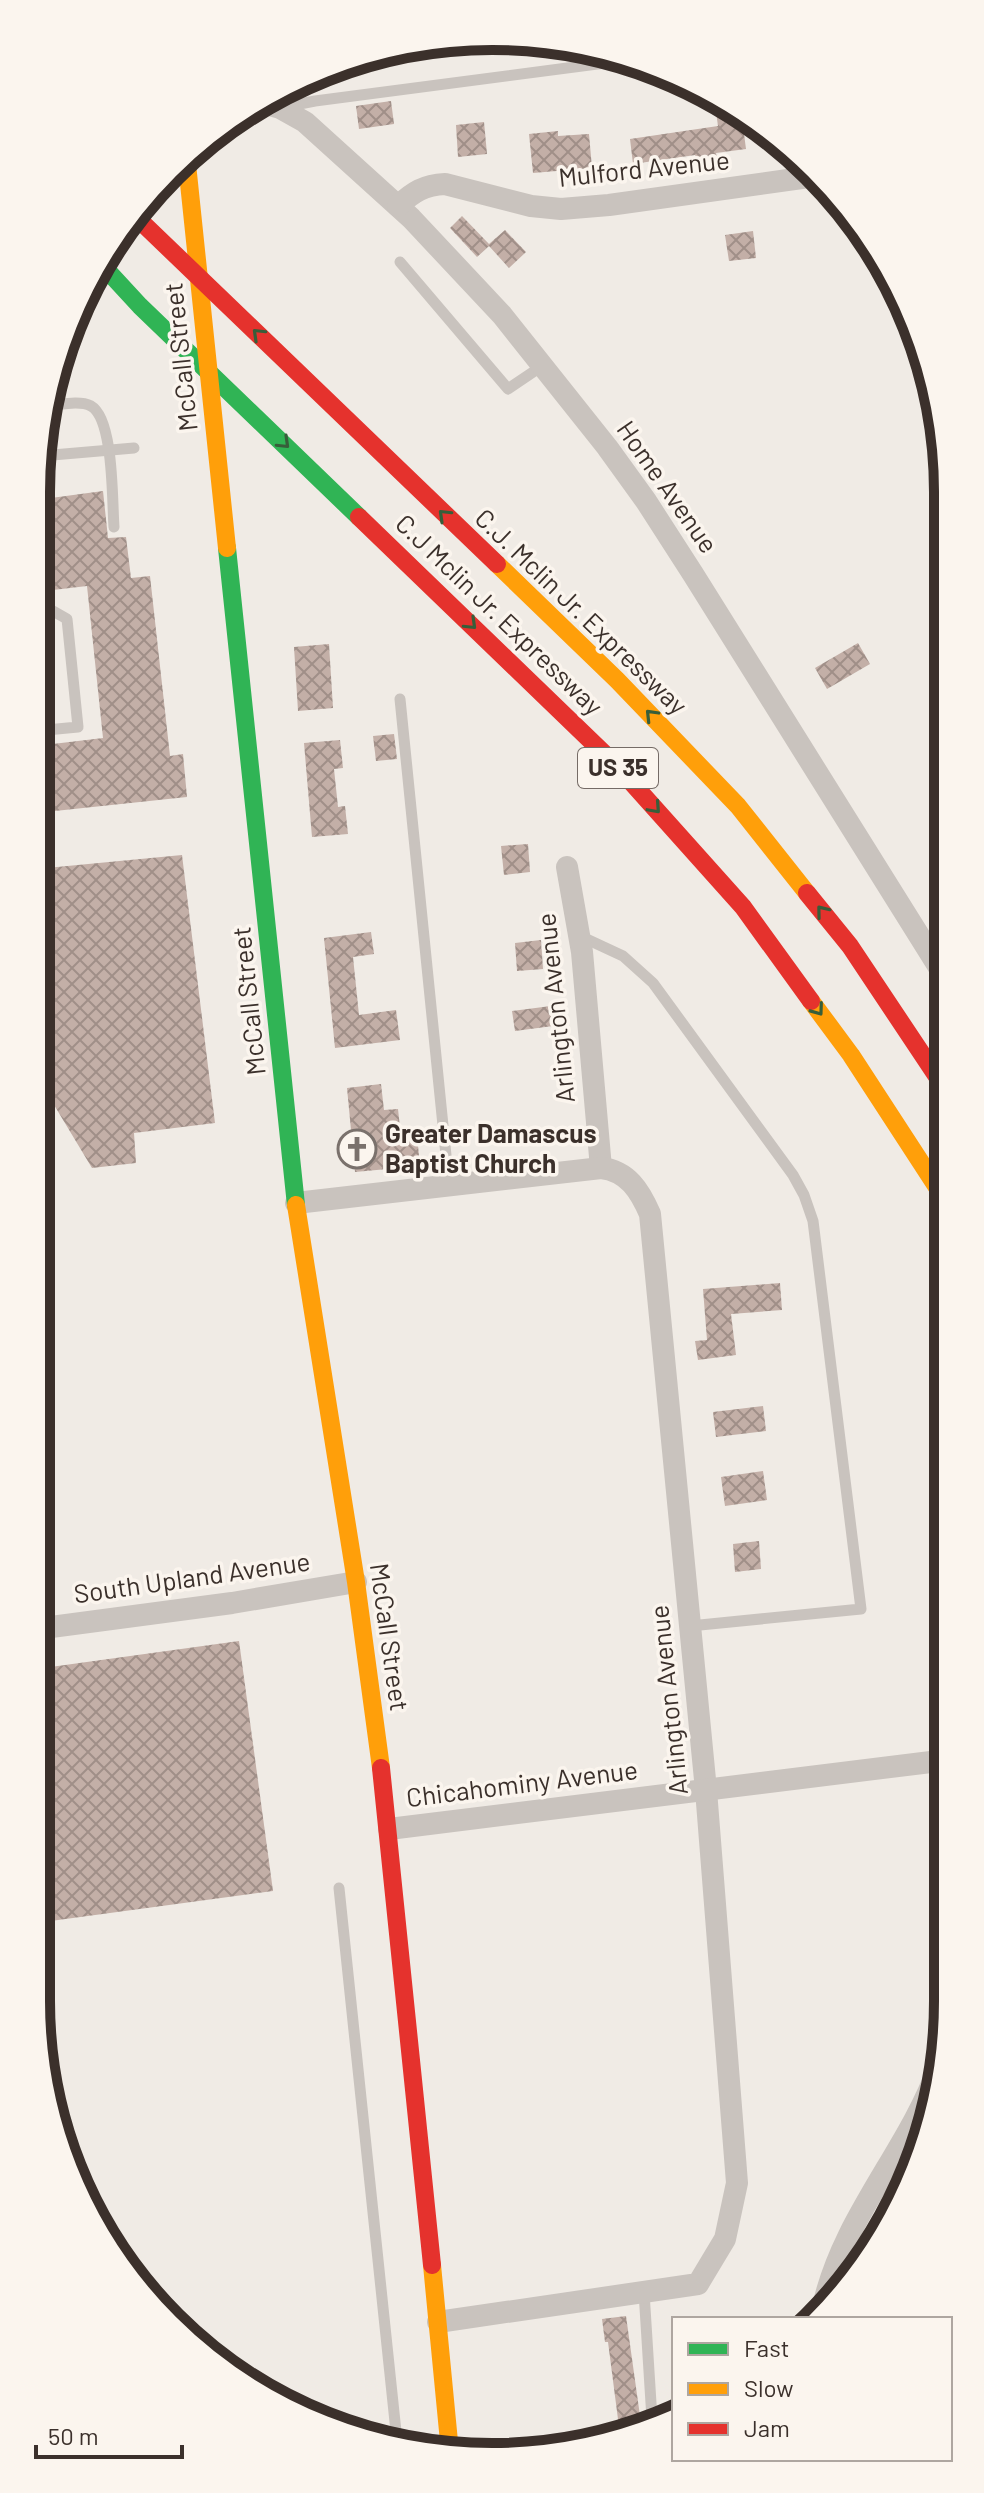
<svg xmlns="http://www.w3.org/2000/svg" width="984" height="2493" font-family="Barlow,sans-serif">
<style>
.building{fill:url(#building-cross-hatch)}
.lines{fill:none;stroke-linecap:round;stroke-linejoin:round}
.lane{stroke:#c9c3be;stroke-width:11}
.street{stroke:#c9c3be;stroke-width:22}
.fast{stroke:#30b455;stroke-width:18}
.slow{stroke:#ff9f0a;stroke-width:18}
.jam{stroke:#e5322d;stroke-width:18}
.oneway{stroke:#375e3a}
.labels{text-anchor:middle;stroke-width:7;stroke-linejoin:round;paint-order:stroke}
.shield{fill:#fbf5ee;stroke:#756b66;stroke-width:2}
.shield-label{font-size:24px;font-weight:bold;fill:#3b302b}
.street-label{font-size:26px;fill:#3b302b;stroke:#fbf5ee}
.poi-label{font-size:26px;font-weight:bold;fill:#3b302b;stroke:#fbf5ee;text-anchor:start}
.rim{fill:none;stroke:#3b302b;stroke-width:10}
</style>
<defs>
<pattern id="building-cross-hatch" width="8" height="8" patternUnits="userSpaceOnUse" patternTransform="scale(2)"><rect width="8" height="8" fill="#c3afa7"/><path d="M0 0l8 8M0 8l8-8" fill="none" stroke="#a08f88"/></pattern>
</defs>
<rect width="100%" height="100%" fill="#f0ebe5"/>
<g class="building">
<polygon points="714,98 741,111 746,149 716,153 717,158 696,161 695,155 633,164 630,139 718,126"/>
<polygon points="391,101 394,124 359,129 356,106"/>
<polygon points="484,122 487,154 458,157 456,125"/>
<polygon points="558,131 558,136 589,134 592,168 533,173 529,134"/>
<polygon points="462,216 489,244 505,230 526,252 509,268 489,246 477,257 450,228"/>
<polygon points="753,231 756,258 729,261 725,235"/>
<polygon points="103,491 108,538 126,537 131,578 150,576 170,756 183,754 187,797 36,813 36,746 103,738 87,586 36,592 36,500"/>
<polygon points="858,643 870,664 827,689 815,668"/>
<polygon points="329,644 333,708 298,711 294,647"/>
<polygon points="394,734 397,759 376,761 373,736"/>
<polygon points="340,740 343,768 334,769 338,807 345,806 348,834 312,837 304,743"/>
<polygon points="528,844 530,872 504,875 501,846"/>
<polygon points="182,855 215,1123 134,1133 136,1163 92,1168 36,1075 36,869"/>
<polygon points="371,932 374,954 353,957 359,1015 396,1010 400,1040 335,1048 324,938"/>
<polygon points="541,940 543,969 517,971 515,943"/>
<polygon points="551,1006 553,1026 515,1031 512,1011"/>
<polygon points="381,1084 384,1110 398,1109 401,1136 417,1135 420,1166 355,1172 347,1088"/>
<polygon points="780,1283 782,1310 731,1314 736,1355 698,1360 695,1341 707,1340 703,1289"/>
<polygon points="763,1406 766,1431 716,1437 713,1412"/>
<polygon points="763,1471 767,1500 725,1506 721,1477"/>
<polygon points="759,1541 761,1569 735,1572 733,1544"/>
<polygon points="239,1641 273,1891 36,1923 36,1669"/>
<polygon points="626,2316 641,2423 619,2427 608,2342 605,2342 602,2319"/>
</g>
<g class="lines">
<g class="lane">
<polyline points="284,107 315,101 628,60"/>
<polyline points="400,262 508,389 542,366"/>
<path d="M47,406c13,-1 32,-6 44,0 23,13 21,96 23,121"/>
<polyline points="41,456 134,448"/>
<polyline points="36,613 53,611 67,619 78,727 36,731"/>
<polyline points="400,699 449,1185"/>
<polyline points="580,936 623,956 653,983 793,1175 804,1195 813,1221 861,1609 690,1626"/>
<polyline points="339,1888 397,2441"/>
<polyline points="644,2292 652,2419"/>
</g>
<g class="street">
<polyline points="259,102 280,108 305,122 411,218 502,315 607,447 646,501 693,574 945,977"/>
<path d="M398,206c15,-14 26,-21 47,-22l86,22 30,3 48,-4 200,-28 -1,-9"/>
<polyline points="567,867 582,952 601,1168"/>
<path d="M296,1203l305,-35c27,3 39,23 49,46l56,576 31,393 -12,56 -27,45 -260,38"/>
<polyline points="36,1629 232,1603 356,1582"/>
<polyline points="389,1829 947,1760"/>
<path d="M823,2307c19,-89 86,-157 116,-241"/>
</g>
<g class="fast">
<polyline points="104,267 140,306 359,517"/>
<polyline points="227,548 296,1205"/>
</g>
<g class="slow">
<polyline points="187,164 227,548"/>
<polyline points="497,564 617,680 738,806 807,893"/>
<polyline points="811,1001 851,1055 946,1201"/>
<polyline points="296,1205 356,1582 381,1768"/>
<polyline points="432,2265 450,2452"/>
</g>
<g class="jam">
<polyline points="132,213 497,564"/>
<polyline points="359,517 616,765 743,907 811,1001"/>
<polyline points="807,893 850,946 946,1090"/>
<polyline points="381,1768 432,2265"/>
</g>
</g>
<defs><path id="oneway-chevron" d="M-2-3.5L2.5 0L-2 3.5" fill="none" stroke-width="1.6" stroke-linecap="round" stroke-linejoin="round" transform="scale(2)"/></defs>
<g class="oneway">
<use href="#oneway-chevron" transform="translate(258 334) rotate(-136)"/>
<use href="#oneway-chevron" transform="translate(284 443) rotate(44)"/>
<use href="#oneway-chevron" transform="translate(444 515) rotate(-136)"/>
<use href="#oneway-chevron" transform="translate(471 624) rotate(44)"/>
<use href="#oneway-chevron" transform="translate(651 715) rotate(-134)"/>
<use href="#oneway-chevron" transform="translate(655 808) rotate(48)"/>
<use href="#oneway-chevron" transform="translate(822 911) rotate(-129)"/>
<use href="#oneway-chevron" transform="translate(818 1010) rotate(54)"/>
</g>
<defs>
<symbol id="church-ring" viewBox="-11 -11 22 22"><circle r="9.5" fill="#fbf5ee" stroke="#7a716c" stroke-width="1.5"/><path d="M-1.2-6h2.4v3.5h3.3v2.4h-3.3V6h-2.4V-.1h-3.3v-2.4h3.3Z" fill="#7a716c"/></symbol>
</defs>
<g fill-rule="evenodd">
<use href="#church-ring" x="335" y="1127" width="44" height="44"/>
</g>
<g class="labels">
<rect class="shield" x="578" y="748" width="80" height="40" rx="6"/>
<g class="shield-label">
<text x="618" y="776">US 35</text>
</g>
<g class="street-label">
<text transform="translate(644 169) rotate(-6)" y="9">Mulford Avenue</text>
<text transform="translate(181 357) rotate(-96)" y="9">McCall Street</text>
<text transform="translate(667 487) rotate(55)" y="9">Home Avenue</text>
<text transform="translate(581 612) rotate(44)" y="9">C.J. Mclin Jr. Expressway</text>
<text transform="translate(499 615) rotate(44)" y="9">C.J Mclin Jr. Expressway</text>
<text transform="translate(249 1001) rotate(-96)" y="9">McCall Street</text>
<text transform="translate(556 1008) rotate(-96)" y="9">Arlington Avenue</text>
<text transform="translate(192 1578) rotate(-8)" y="9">South Upland Avenue</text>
<text transform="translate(389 1637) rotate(82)" y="9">McCall Street</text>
<text transform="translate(669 1700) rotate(-96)" y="9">Arlington Avenue</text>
<text transform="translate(522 1784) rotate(-7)" y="9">Chicahominy Avenue</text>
</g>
<g class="poi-label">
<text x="385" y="1143">Greater Damascus<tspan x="385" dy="30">Baptist Church</tspan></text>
</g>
</g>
<path d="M0 0H984V2493H0ZM492 50H492A442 442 0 0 1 934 492V2001A442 442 0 0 1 492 2443H492A442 442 0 0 1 50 2001V492A442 442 0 0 1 492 50Z" fill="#fbf5ee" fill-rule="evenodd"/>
<path class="rim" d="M492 50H492A442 442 0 0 1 934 492V2001A442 442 0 0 1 492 2443H492A442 442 0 0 1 50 2001V492A442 442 0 0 1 492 50Z"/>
<rect x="672" y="2317" width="280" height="144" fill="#fbf5ee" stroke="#aea6a0" stroke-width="2"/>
<rect x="688" y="2343" width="40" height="12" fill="#30b455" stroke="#aea6a0" stroke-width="2"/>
<text x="744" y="2357" font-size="24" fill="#3b302b">Fast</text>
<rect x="688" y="2383" width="40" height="12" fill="#ff9f0a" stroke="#aea6a0" stroke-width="2"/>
<text x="744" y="2397" font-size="24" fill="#3b302b">Slow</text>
<rect x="688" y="2423" width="40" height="12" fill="#e5322d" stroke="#aea6a0" stroke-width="2"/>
<text x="744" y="2437" font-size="24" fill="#3b302b">Jam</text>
<path d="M36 2445v12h146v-12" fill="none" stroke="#3b302b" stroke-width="4"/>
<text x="48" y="2445" font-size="24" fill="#3b302b" stroke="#fbf5ee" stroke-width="6" paint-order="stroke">50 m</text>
</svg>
